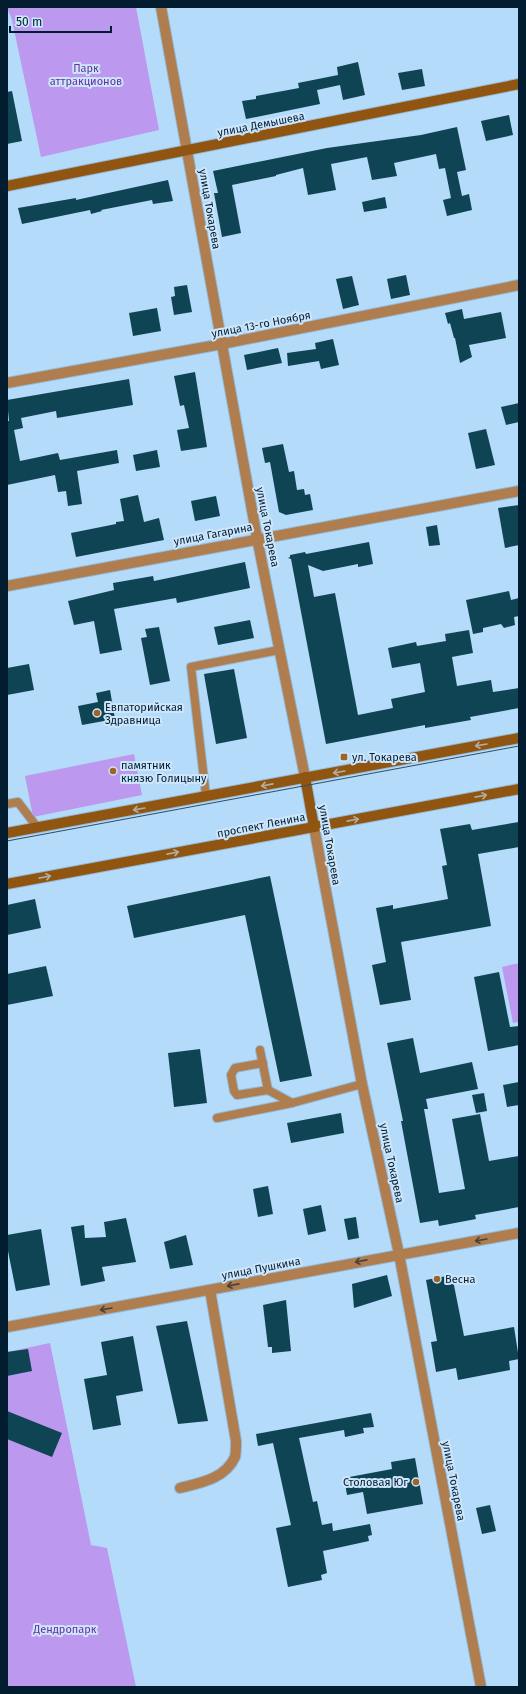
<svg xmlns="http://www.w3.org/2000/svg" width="526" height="1694" font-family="'Fira Sans',sans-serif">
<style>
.green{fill:#bc98ee}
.building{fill:#0f4454}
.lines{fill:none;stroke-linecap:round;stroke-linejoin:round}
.lane-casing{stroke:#94b9d6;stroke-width:10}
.street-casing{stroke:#94b9d6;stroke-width:12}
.secondary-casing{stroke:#94b9d6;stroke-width:12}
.lane{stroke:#af7d4e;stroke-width:8}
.street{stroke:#af7d4e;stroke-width:10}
.secondary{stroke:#8f5511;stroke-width:10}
.tram{stroke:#2f4d63;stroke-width:1}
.oneway{stroke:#b4ac9e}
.oneway2{stroke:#47433c}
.poi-dot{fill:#9f6325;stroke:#cde6fc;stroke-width:1.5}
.labels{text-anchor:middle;stroke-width:4;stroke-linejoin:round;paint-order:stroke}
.park-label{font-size:11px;fill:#662f9c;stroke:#cde6fc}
.street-label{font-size:11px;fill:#021d30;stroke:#cde6fc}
.poi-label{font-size:11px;fill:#021d30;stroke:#cde6fc;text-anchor:start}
</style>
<rect width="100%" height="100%" fill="#b4dbfa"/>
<g class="green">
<polygon points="7,7 136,7 159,130 41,157 12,20"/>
<polygon points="134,754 142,795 33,817 25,776"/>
<polygon points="519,963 519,1022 513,1023 502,967"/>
<polygon points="50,1343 91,1545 107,1548 136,1687 7,1687 7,1352"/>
</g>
<g class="building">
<polygon points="358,62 365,95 343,100 340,85 317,90 320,104 246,119 242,101 256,99 256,96 299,88 298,83 338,75 337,67"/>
<polygon points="422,69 425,86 402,90 398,73"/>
<polygon points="12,91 22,141 7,144 7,92"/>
<polygon points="509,115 513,135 486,141 481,121"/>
<polygon points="457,127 466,170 457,172 462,196 469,194 472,210 447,216 443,200 451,198 445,168 439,169 436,154 394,163 397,176 372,180 367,157 331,164 336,190 308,195 303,168 276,175 276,176 232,185 241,233 222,237 214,193 218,193 213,171 327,148 421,135"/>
<polygon points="168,180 173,201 153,204 152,200 101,210 102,211 91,214 90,210 22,224 18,208 76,198 76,200"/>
<polygon points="385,197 387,208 364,212 362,202"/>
<polygon points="406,275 410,295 391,299 387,279"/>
<polygon points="352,276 359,305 343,309 336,279"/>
<polygon points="187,285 192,312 174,315 171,297 175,296 174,287"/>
<polygon points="157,308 161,331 133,336 129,313"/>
<polygon points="462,309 464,319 501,312 506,338 469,345 472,357 460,363 455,338 454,338 450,323 448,324 445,313"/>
<polygon points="333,339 339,365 321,369 319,361 288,366 287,353 316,349 315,343"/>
<polygon points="278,348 282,363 247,370 244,355"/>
<polygon points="195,372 207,447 181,451 177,430 189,428 184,405 180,406 174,376"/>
<polygon points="129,379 133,405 57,418 56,411 21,418 23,428 14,430 20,461 58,453 60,460 117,450 119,463 77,471 82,504 68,506 66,491 58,492 55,475 7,485 7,421 9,421 7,400"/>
<polygon points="519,403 519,422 506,425 501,407"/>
<polygon points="486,429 495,465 476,469 468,433"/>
<polygon points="283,444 289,472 294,471 297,490 304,489 305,495 310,494 313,510 286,515 279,512 270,462 265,463 262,448"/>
<polygon points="157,450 160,467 136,471 133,455"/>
<polygon points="138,495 144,522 159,518 164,540 76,557 71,533 116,524 116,522 124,521 120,499"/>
<polygon points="216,496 220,516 195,521 191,501"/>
<polygon points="519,505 519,545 505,548 498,508"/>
<polygon points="437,525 440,545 429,546 426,527"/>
<polygon points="369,542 373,564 358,567 358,564 323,571 308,565 314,597 335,593 358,715 393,708 391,699 425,692 420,663 392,668 388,648 416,642 417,646 446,641 445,634 469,630 473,653 452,657 457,686 491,680 493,692 519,688 519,708 470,717 471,720 425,728 425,725 326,744 291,559 288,558 290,557 290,555 305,552 306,554"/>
<polygon points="245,562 250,588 177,603 176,598 114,609 122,650 100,654 94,621 74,625 68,601 114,590 113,583 153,576 154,581"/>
<polygon points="509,591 511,600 519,598 519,616 514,617 515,625 504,628 501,624 483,628 483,632 473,634 466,600"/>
<polygon points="250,620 254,638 218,645 214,627"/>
<polygon points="159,627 170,681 150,685 141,638 147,637 145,629"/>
<polygon points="29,664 34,690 7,695 7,668"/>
<polygon points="234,669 247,738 216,744 204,674"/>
<polygon points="110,690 115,719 82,725 78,706 98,702 96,693"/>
<polygon points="519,822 519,847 478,854 491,926 401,942 411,1000 380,1005 372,965 386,962 376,908 393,905 393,909 448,899 442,866 447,865 440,829 470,824 472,830"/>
<polygon points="270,876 312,1076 280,1082 245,915 134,938 127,906"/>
<polygon points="35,899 41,928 7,935 7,905"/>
<polygon points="46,966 53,996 7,1005 7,974"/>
<polygon points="499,972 510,1027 519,1026 519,1045 488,1051 474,977"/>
<polygon points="413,1038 420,1073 472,1062 478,1089 426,1099 428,1109 424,1109 439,1193 465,1189 452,1119 480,1114 489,1161 519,1156 519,1207 475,1215 476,1219 439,1226 438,1220 420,1223 401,1121 403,1121 387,1043"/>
<polygon points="200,1049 207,1103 174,1107 168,1053"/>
<polygon points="519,1082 519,1105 507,1107 503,1085"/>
<polygon points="484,1093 487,1111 476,1113 472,1095"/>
<polygon points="341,1113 344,1133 291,1143 287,1123"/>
<polygon points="268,1186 273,1214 258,1217 253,1189"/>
<polygon points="321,1205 326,1231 308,1235 303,1209"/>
<polygon points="356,1217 359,1238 348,1240 344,1219"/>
<polygon points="126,1218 136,1262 102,1267 105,1281 81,1286 71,1227 84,1225 85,1238 106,1237 104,1222"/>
<polygon points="41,1229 50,1285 16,1291 7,1246 7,1235"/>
<polygon points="186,1235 193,1265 170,1269 164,1242"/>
<polygon points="387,1275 392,1296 354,1308 352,1284"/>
<polygon points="452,1275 464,1336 514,1327 519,1359 509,1361 510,1370 458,1380 456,1368 436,1372 431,1342 437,1341 426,1280"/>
<polygon points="286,1300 291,1351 272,1353 272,1347 268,1347 263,1305"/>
<polygon points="187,1321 208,1421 178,1424 156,1326"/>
<polygon points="133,1336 143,1391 116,1396 121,1425 93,1430 84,1379 107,1375 101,1342"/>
<polygon points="28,1349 32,1371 7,1376 7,1352"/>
<polygon points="7,1411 62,1433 52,1457 7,1439"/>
<polygon points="371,1413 374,1427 363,1428 364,1433 345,1437 344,1430 299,1438 313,1502 317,1501 322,1525 332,1523 333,1531 370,1524 372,1535 368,1536 369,1541 323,1551 327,1573 321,1575 322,1580 288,1587 276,1528 291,1525 273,1443 258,1446 256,1434"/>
<polygon points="415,1458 423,1504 367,1514 363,1492 347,1495 344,1478 392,1469 391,1462"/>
<polygon points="490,1505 496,1531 482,1534 476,1508"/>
</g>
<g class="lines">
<defs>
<g id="lane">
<polyline points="206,796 191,667 279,650"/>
<polyline points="7,804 18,802 37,827"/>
<polyline points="260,1050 268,1090 292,1103 362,1084"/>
<polyline points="263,1063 235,1068 231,1075 234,1091 237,1095 268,1090"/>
<polyline points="217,1118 292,1103"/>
</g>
<g id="street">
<polyline points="161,7 257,538 305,777"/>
<polyline points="7,383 222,344 519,285"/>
<polyline points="7,586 519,491"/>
<polyline points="314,827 362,1084 399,1254 481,1687"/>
<polyline points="7,1327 519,1233"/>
<path d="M180,1488c20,-5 45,-9 55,-31 1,-4 1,-11 1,-16l-26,-151"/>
</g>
<g id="secondary">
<polyline points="7,186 519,84"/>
<polyline points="305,777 314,827"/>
<polyline points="7,833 519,738"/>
<polyline points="7,884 519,789"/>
</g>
</defs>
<use href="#lane" class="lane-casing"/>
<use href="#street" class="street-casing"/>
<use href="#secondary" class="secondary-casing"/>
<use href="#lane" class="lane"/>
<use href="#street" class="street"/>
<use href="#secondary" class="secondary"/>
<polyline class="tram" points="7,841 519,746"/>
</g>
<defs><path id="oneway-shaft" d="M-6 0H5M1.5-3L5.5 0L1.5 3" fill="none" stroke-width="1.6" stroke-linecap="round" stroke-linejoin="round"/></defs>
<g class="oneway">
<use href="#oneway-shaft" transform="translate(481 745) rotate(170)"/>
<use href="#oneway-shaft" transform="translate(339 772) rotate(170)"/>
<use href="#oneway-shaft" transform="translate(267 785) rotate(169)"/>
<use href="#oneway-shaft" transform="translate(481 796) rotate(-11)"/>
<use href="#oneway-shaft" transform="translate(139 809) rotate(170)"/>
<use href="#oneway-shaft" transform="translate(353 820) rotate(-11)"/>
<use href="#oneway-shaft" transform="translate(173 853) rotate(-11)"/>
<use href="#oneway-shaft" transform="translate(45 877) rotate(-11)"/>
</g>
<g class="oneway2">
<use href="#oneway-shaft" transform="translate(481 1240) rotate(170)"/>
<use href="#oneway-shaft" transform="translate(361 1261) rotate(169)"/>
<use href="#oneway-shaft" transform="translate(233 1285) rotate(169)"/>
<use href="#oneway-shaft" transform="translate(106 1309) rotate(170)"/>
</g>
<g class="poi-dot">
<circle cx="97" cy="713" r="4"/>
<rect x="340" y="753" width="8" height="8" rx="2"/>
<circle cx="113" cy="771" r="4"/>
<circle cx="437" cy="1279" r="4"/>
<circle cx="416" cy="1482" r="4"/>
</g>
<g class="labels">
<g class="park-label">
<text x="86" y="72">Парк<tspan x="86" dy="13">аттракционов</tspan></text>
<text x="65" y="1633">Дендропарк</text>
</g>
<g class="street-label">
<text transform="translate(261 124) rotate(-11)" y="4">улица Демышева</text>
<text transform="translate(210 209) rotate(80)" y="4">улица Токарева</text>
<text transform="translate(261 324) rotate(-11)" y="4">улица 13-го Ноября</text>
<text transform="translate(268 527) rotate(79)" y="4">улица Токарева</text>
<text transform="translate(213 534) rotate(-11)" y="4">улица Гагарина</text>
<text transform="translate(261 825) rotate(-11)" y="4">проспект Ленина</text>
<text transform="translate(330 845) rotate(80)" y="4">улица Токарева</text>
<text transform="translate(392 1163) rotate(78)" y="4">улица Токарева</text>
<text transform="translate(261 1268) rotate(-11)" y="4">улица Пушкина</text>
<text transform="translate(454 1481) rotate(79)" y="4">улица Токарева</text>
</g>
<g class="poi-label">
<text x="105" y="711">Евпаторийская<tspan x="105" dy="13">Здравница</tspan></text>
<text x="352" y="761">ул. Токарева</text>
<text x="121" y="769">памятник<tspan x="121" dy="13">князю Голицыну</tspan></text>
<text x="445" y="1283">Весна</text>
<text x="408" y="1486" text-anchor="end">Столовая Юг</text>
</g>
</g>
<rect width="526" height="1694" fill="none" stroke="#021d30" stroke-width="16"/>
<path d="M10 26v6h101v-6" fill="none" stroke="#021d30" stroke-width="2"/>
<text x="16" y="26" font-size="12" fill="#021d30" stroke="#cde6fc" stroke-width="3" paint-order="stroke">50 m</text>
</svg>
